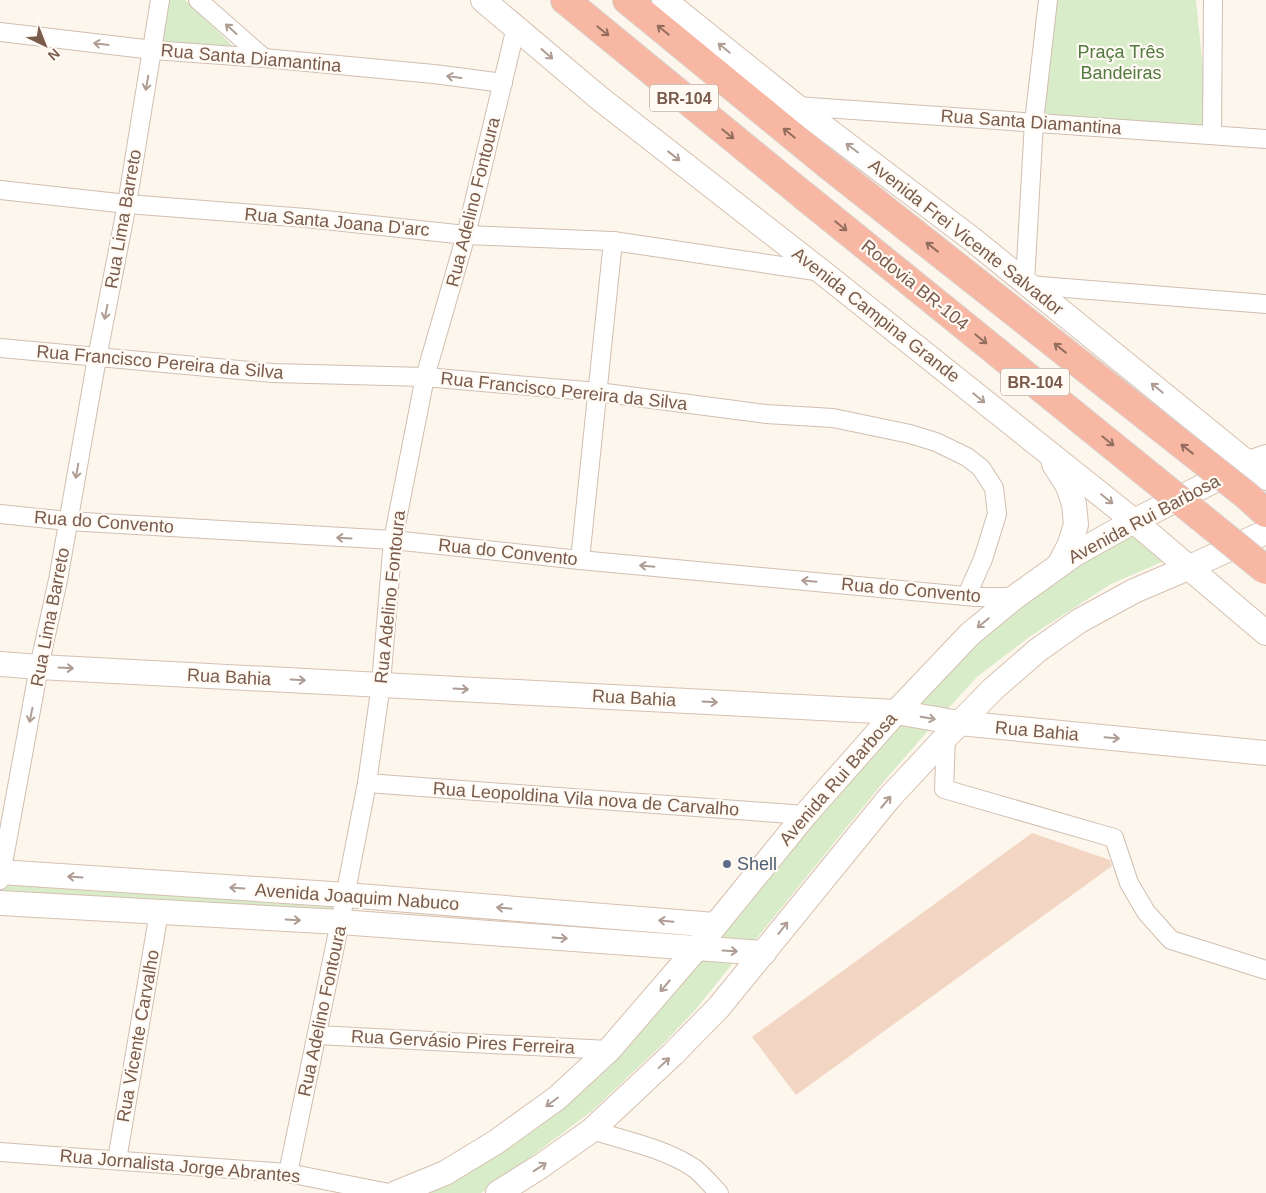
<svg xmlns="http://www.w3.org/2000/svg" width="1266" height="1193" font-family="Helvetica,sans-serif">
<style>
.green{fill:#d8ecc9}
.building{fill:#f3d5c3}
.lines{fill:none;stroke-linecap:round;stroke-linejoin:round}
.street-casing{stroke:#d1beb0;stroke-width:20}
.secondary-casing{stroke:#d6c0b0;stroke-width:26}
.highway-casing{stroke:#dad1cd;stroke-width:30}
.street{stroke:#fff;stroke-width:18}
.secondary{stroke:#fff;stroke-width:24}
.highway{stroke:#f7b7a3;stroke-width:28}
.highway-bridge-casing{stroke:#dad1cd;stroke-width:30;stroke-linecap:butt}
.highway-bridge{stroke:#f7b7a3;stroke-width:28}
.oneway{stroke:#af9d94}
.oneway2{stroke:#936e5e}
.service-dot{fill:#5c6f8a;stroke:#fffaf3;stroke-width:2}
.labels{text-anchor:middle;stroke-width:4.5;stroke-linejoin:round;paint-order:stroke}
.shield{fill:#fffaf3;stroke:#a28b7f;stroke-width:1}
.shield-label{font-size:16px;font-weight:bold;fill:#7a5c4d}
.park-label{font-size:18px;fill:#537a41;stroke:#fffaf3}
.street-label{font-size:18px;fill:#7a5c4d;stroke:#fffaf3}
.service-label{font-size:18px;fill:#4e5e75;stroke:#fffaf3;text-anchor:start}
</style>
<rect width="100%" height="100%" fill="#fdf6ec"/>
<g class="green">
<polygon points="167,0 185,0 240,53 161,44"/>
<polygon points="1057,0 1196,0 1209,127 1043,125"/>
<polygon points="1132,527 1171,558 1111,584 1032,635 978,676 941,716 906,708 978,633"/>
<polygon points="897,717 933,725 885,780 752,944 709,939"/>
<polygon points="4,877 344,896 339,919 1,898"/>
<polygon points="699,954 736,959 697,1008 665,1042 593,1110 488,1189 481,1193 409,1193 479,1159"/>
</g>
<polygon class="building" points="1032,833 1110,860 1112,866 796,1095 752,1037"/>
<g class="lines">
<defs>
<g id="street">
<polyline points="198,0 264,58"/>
<polyline points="0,32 153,50 264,58 434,74 503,83"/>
<polyline points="796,106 1266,139"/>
<polyline points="1212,135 1213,0"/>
<polyline points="0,190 127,204 306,218 466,235 613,241 822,272"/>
<polyline points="1025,282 1034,122 1048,0"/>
<polyline points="1028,285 1266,304"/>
<polyline points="0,348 273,373 425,377 598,392 766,414 833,418 910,434 936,442 967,457 981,468 994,488 997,514 983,559 967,595"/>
<polyline points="0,514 68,521 393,540 580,560 976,597 1015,597"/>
<polyline points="580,560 613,241"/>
<polyline points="946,737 944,789 1114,838 1129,883 1146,912 1171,940 1266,970"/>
<polyline points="367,783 805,815"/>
<polyline points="0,880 39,667 58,580 97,358 127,204 160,0"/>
<polyline points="317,1035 609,1050"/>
<path d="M592,1130c34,11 72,18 102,38 9,7 17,17 25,25"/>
<polyline points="0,1152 288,1173 389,1193"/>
<polyline points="117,1160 159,912"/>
<polyline points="288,1173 340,922 367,783 381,684 393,540 425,377 466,235 516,27"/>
</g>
<g id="secondary">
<polyline points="483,0 598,97 822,272 1134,521 1266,633"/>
<polyline points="664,0 796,106 972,239 1266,478"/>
<polyline points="1054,464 1068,486 1074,504 1076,525 1069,546 1059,565"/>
<polyline points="0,664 39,667 896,712 959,723 1266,753"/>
<polyline points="0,872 346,895 715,925"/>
<polyline points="0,903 340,922 764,953"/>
<polyline points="396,1193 445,1173 496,1142 557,1098 609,1050 696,949 805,815 896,712 970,634 1015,597 1075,554 1134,521 1249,463 1266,457"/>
<polyline points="498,1193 541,1166 592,1130 673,1054 719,1007 890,797 946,737 993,689 1038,650 1079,621 1134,591 1188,568 1266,532"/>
</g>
<g id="highway">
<polyline points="565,0 803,195"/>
<polyline points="627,0 827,164"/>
</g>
</defs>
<use href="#street" class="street-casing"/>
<use href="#secondary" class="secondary-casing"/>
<use href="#highway" class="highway-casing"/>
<use href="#street" class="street"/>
<use href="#secondary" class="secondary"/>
<use href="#highway" class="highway"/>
<defs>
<g id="highway-bridge">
<polyline points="827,164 1246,495 1266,513"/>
<polyline points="803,195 1266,570"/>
</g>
</defs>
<use href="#highway-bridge" class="highway-bridge-casing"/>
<use href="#highway-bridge" class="highway-bridge"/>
</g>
<defs><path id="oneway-shaft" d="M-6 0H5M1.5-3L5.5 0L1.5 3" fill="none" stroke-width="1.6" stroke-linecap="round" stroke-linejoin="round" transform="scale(1.25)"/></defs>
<g class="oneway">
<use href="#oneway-shaft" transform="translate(231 29) rotate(-138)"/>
<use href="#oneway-shaft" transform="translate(101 44) rotate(-173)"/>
<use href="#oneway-shaft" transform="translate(724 48) rotate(-141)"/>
<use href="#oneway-shaft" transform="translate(547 54) rotate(41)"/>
<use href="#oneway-shaft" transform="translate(454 77) rotate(-172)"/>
<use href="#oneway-shaft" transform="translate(147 83) rotate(100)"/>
<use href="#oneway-shaft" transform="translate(852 148) rotate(-143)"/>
<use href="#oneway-shaft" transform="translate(674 156) rotate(38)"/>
<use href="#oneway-shaft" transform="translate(106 312) rotate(101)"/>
<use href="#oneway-shaft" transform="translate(1157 388) rotate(-141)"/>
<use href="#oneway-shaft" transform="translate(979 398) rotate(39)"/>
<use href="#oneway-shaft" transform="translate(77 471) rotate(100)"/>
<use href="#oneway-shaft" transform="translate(1107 499) rotate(39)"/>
<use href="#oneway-shaft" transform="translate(344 538) rotate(-177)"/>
<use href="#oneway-shaft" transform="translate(647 566) rotate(-175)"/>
<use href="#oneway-shaft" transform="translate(809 581) rotate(-175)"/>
<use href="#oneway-shaft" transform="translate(983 623) rotate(141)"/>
<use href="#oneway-shaft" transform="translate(66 668) rotate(3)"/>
<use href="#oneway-shaft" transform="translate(298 680) rotate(3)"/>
<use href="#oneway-shaft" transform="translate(461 689) rotate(3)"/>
<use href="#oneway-shaft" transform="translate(710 702) rotate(3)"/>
<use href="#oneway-shaft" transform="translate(31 715) rotate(101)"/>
<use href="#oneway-shaft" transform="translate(928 718) rotate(10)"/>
<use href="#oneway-shaft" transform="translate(1112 738) rotate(5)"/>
<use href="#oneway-shaft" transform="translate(886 802) rotate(-50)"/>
<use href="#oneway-shaft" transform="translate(75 877) rotate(-176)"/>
<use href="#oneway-shaft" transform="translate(237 888) rotate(-176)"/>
<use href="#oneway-shaft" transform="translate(504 908) rotate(-175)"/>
<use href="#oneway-shaft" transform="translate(293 920) rotate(3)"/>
<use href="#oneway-shaft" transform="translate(666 921) rotate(-175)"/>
<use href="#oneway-shaft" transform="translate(783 928) rotate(-52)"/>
<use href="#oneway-shaft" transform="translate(560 938) rotate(4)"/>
<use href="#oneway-shaft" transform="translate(730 951) rotate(3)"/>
<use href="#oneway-shaft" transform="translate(665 986) rotate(130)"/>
<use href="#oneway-shaft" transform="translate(664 1063) rotate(-43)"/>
<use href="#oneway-shaft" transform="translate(552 1102) rotate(143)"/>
<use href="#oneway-shaft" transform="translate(540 1167) rotate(-33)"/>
</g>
<g class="oneway2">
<use href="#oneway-shaft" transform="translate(663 30) rotate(-141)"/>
<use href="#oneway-shaft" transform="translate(603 31) rotate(39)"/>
<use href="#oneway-shaft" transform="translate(789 133) rotate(-141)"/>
<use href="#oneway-shaft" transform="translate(728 134) rotate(39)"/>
<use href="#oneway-shaft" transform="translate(841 226) rotate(39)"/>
<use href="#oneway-shaft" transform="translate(932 247) rotate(-142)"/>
<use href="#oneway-shaft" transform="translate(981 339) rotate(39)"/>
<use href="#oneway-shaft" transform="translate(1060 348) rotate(-142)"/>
<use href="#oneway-shaft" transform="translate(1108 441) rotate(39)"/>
<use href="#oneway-shaft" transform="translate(1187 449) rotate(-142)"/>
</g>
<circle class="service-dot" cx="727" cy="864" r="5"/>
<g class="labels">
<g class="shield">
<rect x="650" y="84.5" width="68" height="27" rx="4"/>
<rect x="1001" y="368.5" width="68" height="27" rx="4"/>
</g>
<g class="shield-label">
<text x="684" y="104">BR-104</text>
<text x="1035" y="388">BR-104</text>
</g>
<g class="park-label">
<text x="1121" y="58">Praça Três<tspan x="1121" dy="21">Bandeiras</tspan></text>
</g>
<g class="street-label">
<text transform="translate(251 58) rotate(5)" y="6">Rua Santa Diamantina</text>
<text transform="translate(1031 122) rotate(4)" y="6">Rua Santa Diamantina</text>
<text transform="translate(473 202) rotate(-76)" y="6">Rua Adelino Fontoura</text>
<text transform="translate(123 219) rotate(-80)" y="6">Rua Lima Barreto</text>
<text transform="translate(337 222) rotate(5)" y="6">Rua Santa Joana D'arc</text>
<text transform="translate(966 237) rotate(38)" y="6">Avenida Frei Vicente Salvador</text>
<text transform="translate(915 285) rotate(39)" y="6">Rodovia BR-104</text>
<text transform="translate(876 315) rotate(38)" y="6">Avenida Campina Grande</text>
<text transform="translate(160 362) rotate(5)" y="6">Rua Francisco Pereira da Silva</text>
<text transform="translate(564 391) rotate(6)" y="6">Rua Francisco Pereira da Silva</text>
<text transform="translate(1144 519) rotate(-28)" y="6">Avenida Rui Barbosa</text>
<text transform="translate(104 522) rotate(4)" y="6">Rua do Convento</text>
<text transform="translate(508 552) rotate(6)" y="6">Rua do Convento</text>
<text transform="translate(911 590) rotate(5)" y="6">Rua do Convento</text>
<text transform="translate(390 597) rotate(-84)" y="6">Rua Adelino Fontoura</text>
<text transform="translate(50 617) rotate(-79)" y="6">Rua Lima Barreto</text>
<text transform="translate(229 677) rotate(3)" y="6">Rua Bahia</text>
<text transform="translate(634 698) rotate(3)" y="6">Rua Bahia</text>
<text transform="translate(1037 731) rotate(5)" y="6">Rua Bahia</text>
<text transform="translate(838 779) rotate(-49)" y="6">Avenida Rui Barbosa</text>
<text transform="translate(586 799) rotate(4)" y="6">Rua Leopoldina Vila nova de Carvalho</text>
<text transform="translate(357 897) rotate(4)" y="6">Avenida Joaquim Nabuco</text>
<text transform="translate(322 1011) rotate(-78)" y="6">Rua Adelino Fontoura</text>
<text transform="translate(138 1036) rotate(-80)" y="6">Rua Vicente Carvalho</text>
<text transform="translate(463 1042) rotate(3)" y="6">Rua Gervásio Pires Ferreira</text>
<text transform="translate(180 1166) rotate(5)" y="6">Rua Jornalista Jorge Abrantes</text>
</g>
<g class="service-label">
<text x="737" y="870">Shell</text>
</g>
</g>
<g transform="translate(45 45) rotate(137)" stroke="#fffaf3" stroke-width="4" paint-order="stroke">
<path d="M0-4L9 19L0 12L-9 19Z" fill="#7a5c4d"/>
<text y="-8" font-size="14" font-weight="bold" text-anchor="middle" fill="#7a5c4d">N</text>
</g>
</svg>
